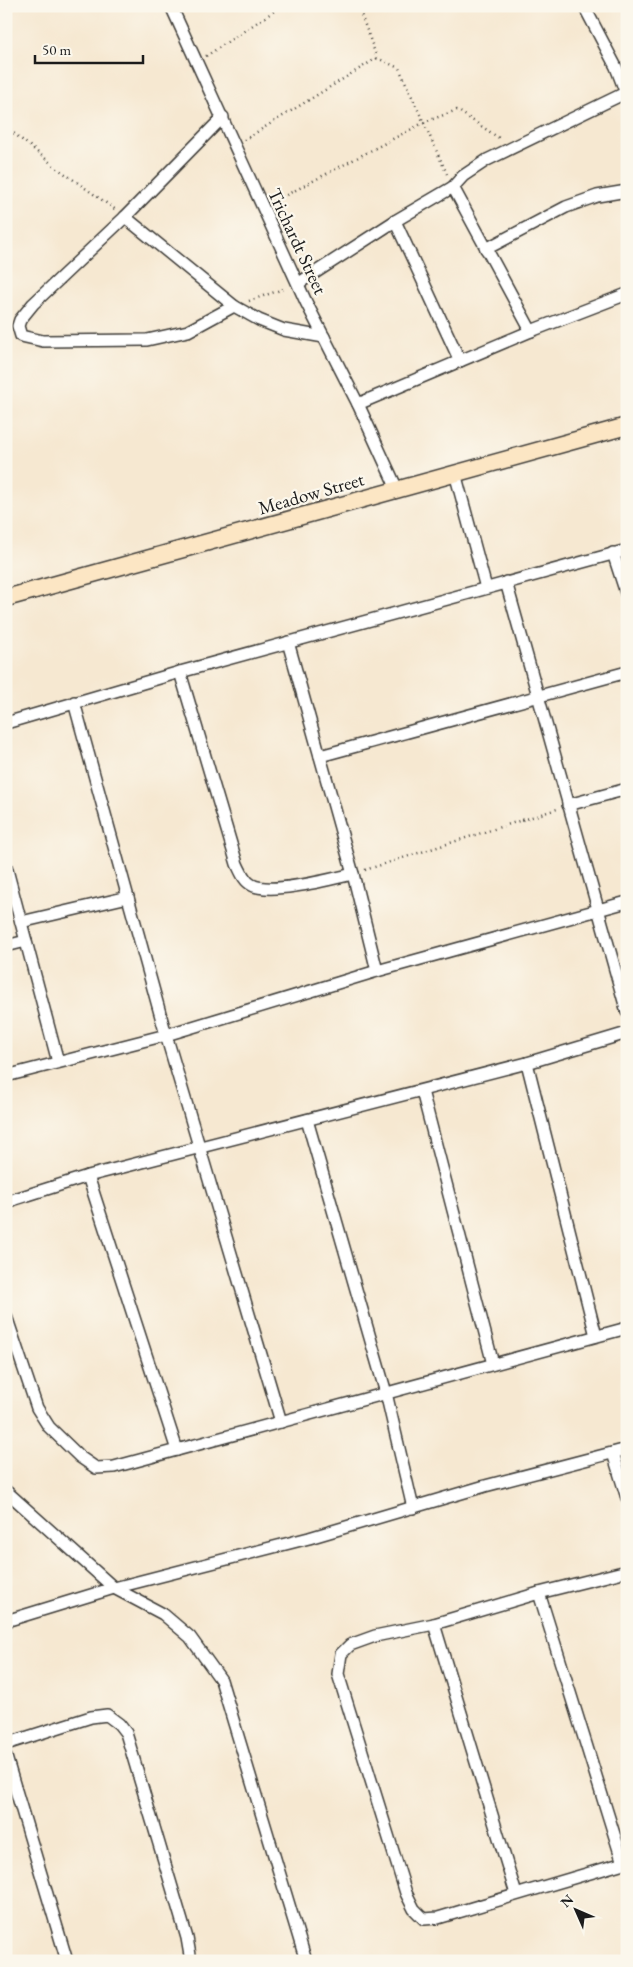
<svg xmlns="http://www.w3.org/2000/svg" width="633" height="1967" font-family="'EB Garamond',serif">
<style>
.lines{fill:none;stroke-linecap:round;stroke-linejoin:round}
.street-casing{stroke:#3d3b37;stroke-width:14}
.secondary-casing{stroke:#3d3b37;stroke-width:19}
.path{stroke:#3d3b37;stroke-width:2.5;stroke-dasharray:1 4;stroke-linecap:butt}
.street{stroke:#fff;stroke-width:11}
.secondary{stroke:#fce6c4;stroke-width:16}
.labels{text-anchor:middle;stroke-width:4.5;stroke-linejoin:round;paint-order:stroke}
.street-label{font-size:19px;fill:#1c1c1c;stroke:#fbf7ec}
</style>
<rect width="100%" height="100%" fill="#fbf7ec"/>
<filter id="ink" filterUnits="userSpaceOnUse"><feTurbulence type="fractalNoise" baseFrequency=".02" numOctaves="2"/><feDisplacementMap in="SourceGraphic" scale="10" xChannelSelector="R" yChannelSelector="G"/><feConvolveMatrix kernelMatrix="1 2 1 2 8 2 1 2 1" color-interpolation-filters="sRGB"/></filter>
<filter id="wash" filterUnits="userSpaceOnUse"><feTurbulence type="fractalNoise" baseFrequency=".0096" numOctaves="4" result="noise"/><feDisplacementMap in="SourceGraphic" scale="20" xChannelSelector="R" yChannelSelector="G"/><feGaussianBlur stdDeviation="1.12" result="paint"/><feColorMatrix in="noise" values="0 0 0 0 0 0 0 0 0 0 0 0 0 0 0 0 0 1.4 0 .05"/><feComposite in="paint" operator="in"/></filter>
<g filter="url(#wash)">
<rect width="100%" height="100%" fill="#f6e8d1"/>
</g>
<g filter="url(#ink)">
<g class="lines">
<defs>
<g id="street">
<polyline points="171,6 306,302 358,404 397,489"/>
<polyline points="584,6 616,67 627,96"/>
<polyline points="223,117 125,217 33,304 20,320 18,326 21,336 43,341 147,340 188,331 234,306"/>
<polyline points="453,187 531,331"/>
<polyline points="125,217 234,306 259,320 284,330 324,337"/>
<polyline points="395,221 460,361"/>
<polyline points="486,249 566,207 597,196 627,191"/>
<polyline points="299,283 395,221 453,187 463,176 487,160 625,93"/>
<polyline points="358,404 531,331 627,294"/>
<polyline points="455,473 486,588"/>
<polyline points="613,553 627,596"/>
<polyline points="506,582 627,1012"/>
<polyline points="288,642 353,874 377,971"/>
<path d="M180,672l57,192c4,8 7,17 15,21 19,10 79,-6 101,-11"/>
<polyline points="74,702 166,1035 281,1422"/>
<polyline points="6,723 180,672 627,550"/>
<polyline points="320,756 627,672"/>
<polyline points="568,805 627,789"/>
<polyline points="6,866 58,1062"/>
<polyline points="21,922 128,897"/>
<polyline points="6,946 26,941"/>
<polyline points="527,1063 596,1336"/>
<polyline points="6,1076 166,1035 377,971 627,902"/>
<polyline points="422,1091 493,1364"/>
<polyline points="307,1120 386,1393 413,1508"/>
<polyline points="88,1176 177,1450"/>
<polyline points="6,1204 15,1199 88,1176 527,1063 627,1033"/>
<polyline points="6,1316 37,1408 49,1427 80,1457 96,1468 114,1467 627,1328"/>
<polyline points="613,1453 627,1498"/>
<polyline points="6,1491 114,1588 163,1614 190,1637 221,1680 306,1961"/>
<polyline points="627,1571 539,1593 434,1624 375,1636 350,1645 341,1654 338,1674 406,1893 414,1909 424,1919 438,1918 627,1862"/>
<polyline points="539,1593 623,1863"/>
<polyline points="6,1621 114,1588 309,1538 485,1486 627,1449"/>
<polyline points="434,1624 516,1894"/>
<polyline points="6,1744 91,1717 107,1715 119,1724 126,1733 187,1938 191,1961"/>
<polyline points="6,1757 67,1961"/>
</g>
<polyline id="secondary" points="6,598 627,426"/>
</defs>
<use href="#street" class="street-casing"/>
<use href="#secondary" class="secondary-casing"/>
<g class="path">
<polyline points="358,6 377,58 399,68 447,174"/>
<polyline points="206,56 282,6"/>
<polyline points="6,127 57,168 116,210"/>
<polyline points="244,140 377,58"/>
<polyline points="273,202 425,122 457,110 502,140"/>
<polyline points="249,301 286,288"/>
<polyline points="365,870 557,809"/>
</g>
<use href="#street" class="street"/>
<use href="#secondary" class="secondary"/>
</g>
</g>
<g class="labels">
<g class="street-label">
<text transform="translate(298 241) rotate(65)" y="7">Trichardt Street</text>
<text transform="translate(311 493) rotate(-16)" y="7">Meadow Street</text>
</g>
</g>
<rect width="633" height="1967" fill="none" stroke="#fbf7ec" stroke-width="25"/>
<g transform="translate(576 1910) rotate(315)" stroke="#fbf7ec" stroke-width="4" paint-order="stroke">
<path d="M0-4L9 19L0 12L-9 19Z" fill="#1c1c1c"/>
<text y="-8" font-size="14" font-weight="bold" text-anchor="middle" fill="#1c1c1c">N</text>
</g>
<path d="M35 55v8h108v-8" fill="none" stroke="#1c1c1c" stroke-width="2.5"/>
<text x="42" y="55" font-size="15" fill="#1c1c1c" stroke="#fbf7ec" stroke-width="4" paint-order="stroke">50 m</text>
</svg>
